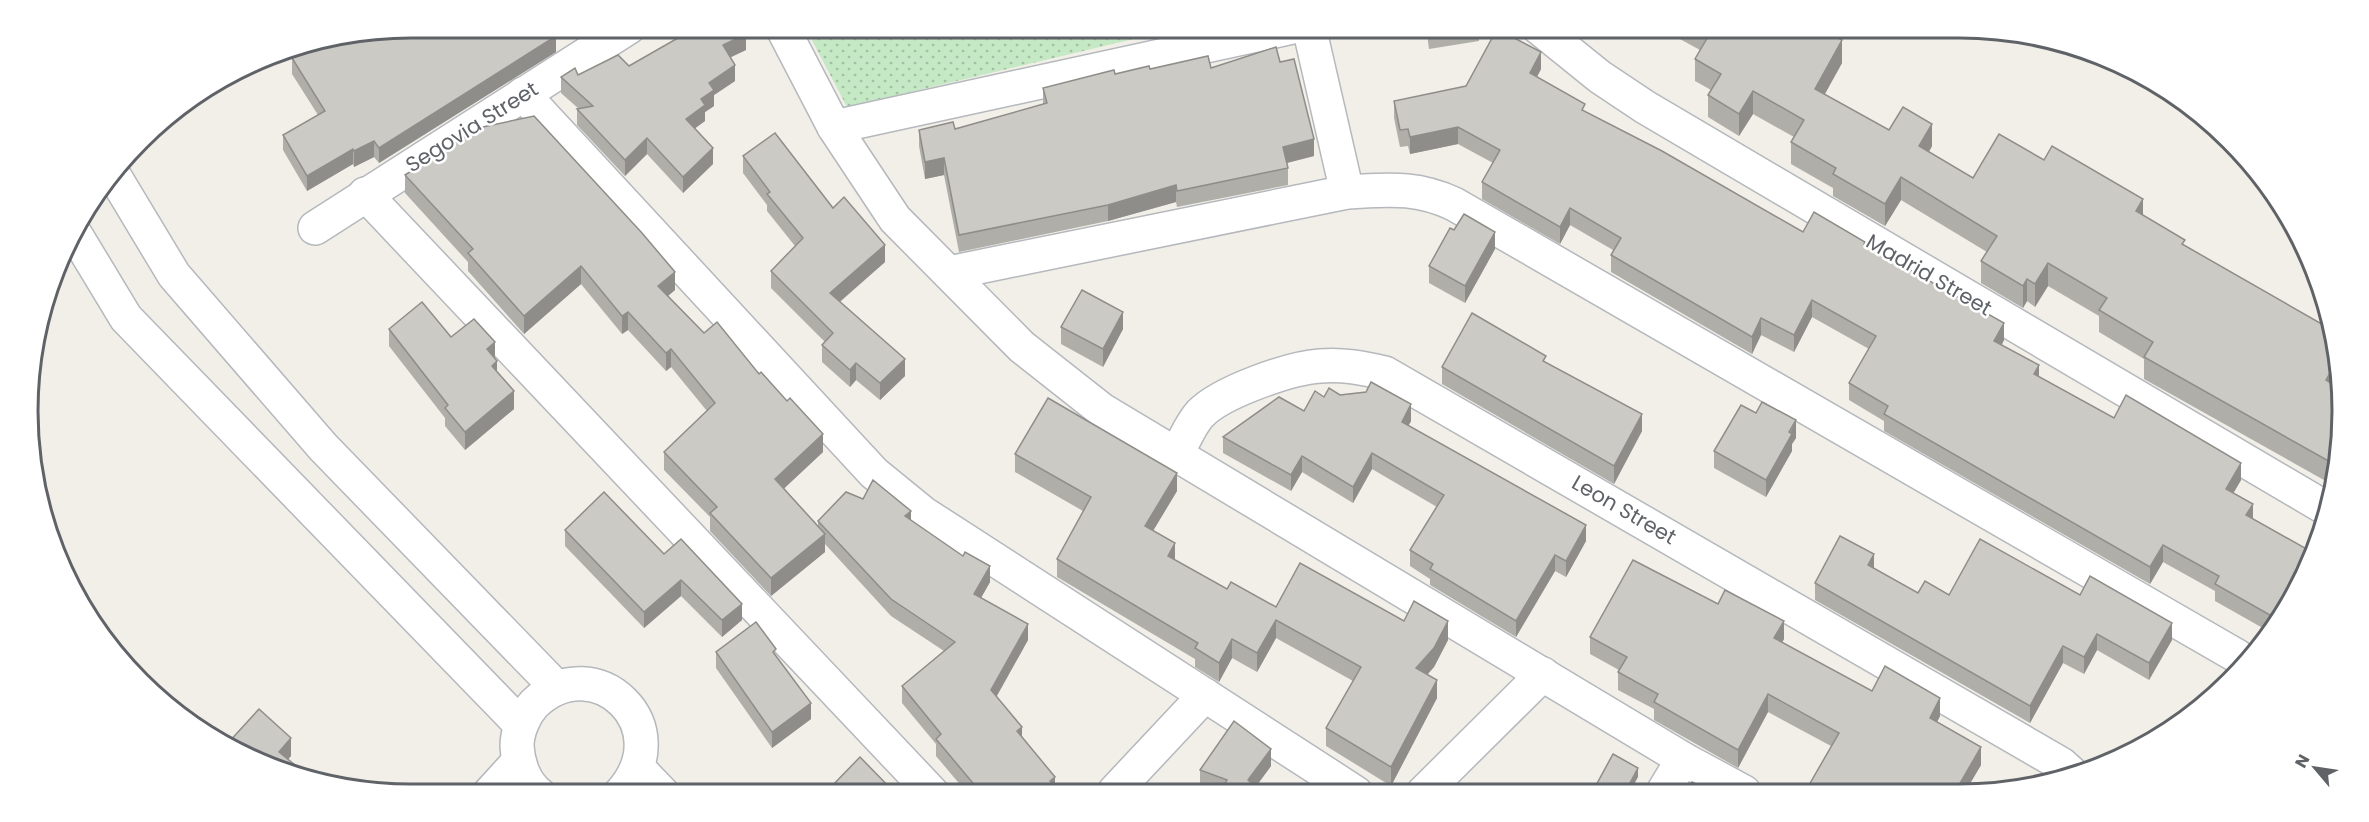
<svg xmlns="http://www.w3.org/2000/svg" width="2369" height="822" font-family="Poppins,sans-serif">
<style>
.grass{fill:url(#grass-dots)}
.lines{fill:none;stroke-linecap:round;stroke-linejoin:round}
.minor-casing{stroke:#b5b8bc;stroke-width:36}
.minor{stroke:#fff;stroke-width:33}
.wall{fill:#afaea9}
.shaded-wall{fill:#8f8d8a}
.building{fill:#cccac5;stroke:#8f8d8a;stroke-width:1.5}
.labels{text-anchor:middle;stroke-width:5;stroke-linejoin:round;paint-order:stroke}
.street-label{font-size:21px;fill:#5f6368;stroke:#fff}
.rim{fill:none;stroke:#5f6368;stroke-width:3}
</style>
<defs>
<pattern id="grass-dots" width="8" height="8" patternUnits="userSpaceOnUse" patternTransform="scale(1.5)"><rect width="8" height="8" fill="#c5e8c5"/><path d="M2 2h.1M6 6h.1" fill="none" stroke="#a3c0a4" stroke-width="1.8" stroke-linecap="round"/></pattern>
</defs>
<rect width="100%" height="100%" fill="#f1efe8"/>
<polygon class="grass" points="805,27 1184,27 847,107"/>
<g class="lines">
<defs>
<g id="minor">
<polyline points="782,27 834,127 895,219 1022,347 1102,410 1683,759 1744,792"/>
<polyline points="1309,27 1347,192"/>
<polyline points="1538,27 1600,77 1645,107 2329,510"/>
<polyline points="523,94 874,473 923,513 1356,793"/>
<polyline points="834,127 1293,27"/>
<polyline points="115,177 174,275 323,447 557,688"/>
<polyline points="365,194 933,794"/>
<polyline points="315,228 629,27"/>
<polyline points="74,232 126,318 521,725"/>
<path d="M949,273l398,-81c41,-2 68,-6 107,12l783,452 5,6"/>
<path d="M1176,454c8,-12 14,-29 24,-40 21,-22 90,-46 120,-48 23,-2 43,2 65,7l676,391 10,9"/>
<polyline points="638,768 663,794"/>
<polyline points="1115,791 1205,695"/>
<polyline points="1663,792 1683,759"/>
<polyline points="1423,793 1543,674"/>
<polyline points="488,795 519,761"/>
<path d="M540,795c-15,-11 -22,-31 -23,-49 0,-14 7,-31 17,-42 60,-59 149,23 85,91"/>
</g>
</defs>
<use href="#minor" class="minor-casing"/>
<use href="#minor" class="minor"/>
</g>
<g class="wall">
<polygon points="411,27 562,27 554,32 556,52 379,163 374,157 354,167 353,164 307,191 283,150 283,135 318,115 292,74 292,58"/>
<polygon points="1426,27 1479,27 1479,41 1429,49"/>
<polygon points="1606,27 1632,27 1623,39"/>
<polygon points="1658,27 1819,27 1842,63 1824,95 1889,130 1932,146 1929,152 1973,178 2044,160 2143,215 2185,246 2337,387 2331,484 2144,379 2144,359 2099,332 2099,316 2048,286 2035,307 2027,301 2023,308 1981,283 1981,261 1987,252 1901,200 1885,226 1833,196 1833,188 1791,164 1791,142 1794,137 1753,114 1739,136 1708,117 1708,95 1711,90 1695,81 1695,59 1700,50"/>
<polygon points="746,50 730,57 735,81 714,95 714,106 705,112 705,121 695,128 713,164 683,193 647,154 625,176 577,125 577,109 579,109 561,93 561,77"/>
<polygon points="1280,62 1314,156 1286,163 1288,168 1288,185 1177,207 1176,202 1108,221 959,252 944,175 925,179 919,146 919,130 955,129 1043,104 1043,88 1115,74 1150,69 1211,68"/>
<polygon points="1541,69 1537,77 1585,112 1803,232 1865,245 2004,340 2002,345 2039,377 2114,418 2241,480 2233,493 2253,519 2290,603 2268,631 2215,601 2215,591 2163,562 2150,584 1884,431 1884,421 1849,400 1849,383 1869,349 1812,317 1794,352 1761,335 1752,354 1611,272 1611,255 1613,250 1570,225 1560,244 1482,199 1482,182 1493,163 1458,144 1410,154 1408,146 1400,147 1394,118 1394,101 1466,86"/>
<polygon points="743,156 833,208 885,262 840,302 905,376 880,400 856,380 850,387 822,362 822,345 825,342 771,288 771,271 795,246 767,211 767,205 743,173"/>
<polygon points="405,175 675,290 668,296 704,333 759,374 823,452 784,488 818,526 818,521 911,520 990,582 981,598 1028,640 997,696 1022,738 1055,786 1063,794 968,794 936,756 936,744 902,703 902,686 944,651 891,616 825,544 825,552 771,596 710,531 710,517 664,470 664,452 707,411 671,367 666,371 628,330 622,334 581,284 524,334 468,271 468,262 405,193"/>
<polygon points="1454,230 1495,249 1465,303 1429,283 1429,266"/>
<polygon points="1061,327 1123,329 1103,367 1061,344"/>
<polygon points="389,329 451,337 497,372 514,409 465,450 445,426 445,418 389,346"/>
<polygon points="1546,362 1642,431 1614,484 1442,384 1442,367"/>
<polygon points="1340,395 1411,421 1408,426 1586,541 1566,577 1555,571 1516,637 1430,585 1430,579 1410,566 1410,550 1437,507 1372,469 1353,503 1302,472 1291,491 1223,453 1223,437 1304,411 1324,397"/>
<polygon points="1756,413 1796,438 1792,444 1792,451 1766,497 1714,468 1714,451"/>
<polygon points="1015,454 1177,491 1153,531 1175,561 1227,589 1276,607 1404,621 1448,640 1434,667 1427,675 1437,698 1391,786 1326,746 1326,728 1353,681 1276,638 1257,672 1232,658 1219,682 1195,667 1195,659 1057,577 1057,559 1083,511 1015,472"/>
<polygon points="565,530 664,554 742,620 722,637 681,596 644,628 565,546"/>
<polygon points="1874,569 1918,593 1949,595 2080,595 2172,640 2149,680 2097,650 2084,674 2063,663 2030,723 1815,600 1815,583"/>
<polygon points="1590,637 1784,639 1782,642 1872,691 1940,716 1937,722 1981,765 1965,792 1805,792 1831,746 1768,712 1738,768 1654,720 1654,709 1618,690 1618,672 1619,670 1590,654"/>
<polygon points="716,652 811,719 772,748 716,668"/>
<polygon points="1271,766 1255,788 1261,793 1218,793 1200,787 1200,770"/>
<polygon points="832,786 896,794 832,794"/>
</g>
<g class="shaded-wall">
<polygon points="547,27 562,27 547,37"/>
<polygon points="1623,27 1632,27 1623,39"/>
<polygon points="746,34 746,50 723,61 723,45"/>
<polygon points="556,36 556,52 379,163 379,148"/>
<polygon points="1842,40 1842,63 1815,112 1815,89"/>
<polygon points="1541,52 1541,69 1530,90 1530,73"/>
<polygon points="735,65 735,81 714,95 714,106 705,112 705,121 686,135 686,119 709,83"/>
<polygon points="1753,91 1753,114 1739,136 1739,114"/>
<polygon points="1932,124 1932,146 1919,168 1919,146"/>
<polygon points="1458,127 1458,144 1410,154 1410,137"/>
<polygon points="647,138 647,154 625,176 625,160"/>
<polygon points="1314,139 1314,156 1283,164 1283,147"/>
<polygon points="374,141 374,157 354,167 354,151"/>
<polygon points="713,148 713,164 683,193 683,177"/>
<polygon points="353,149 353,164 307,191 307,176"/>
<polygon points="944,158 944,175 925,179 925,162"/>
<polygon points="1901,177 1901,200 1885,226 1885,204"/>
<polygon points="1176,185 1176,202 1108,221 1108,205"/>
<polygon points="2143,199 2143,221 2136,211"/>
<polygon points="1570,208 1570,225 1560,244 1560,227"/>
<polygon points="1495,232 1495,249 1465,303 1465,286"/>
<polygon points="885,245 885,262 830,310 830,293"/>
<polygon points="2048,263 2048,286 2035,307 2035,284"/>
<polygon points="581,266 581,284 524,334 524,316"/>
<polygon points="675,272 675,290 658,304 658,286"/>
<polygon points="2027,279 2027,301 2023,308 2023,286"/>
<polygon points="1812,300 1812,317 1794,352 1794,335"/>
<polygon points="628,312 628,330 622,334 622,316"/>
<polygon points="1123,312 1123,329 1103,367 1103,349"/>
<polygon points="1761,318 1761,335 1752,354 1752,337"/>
<polygon points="2004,323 2004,340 1994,358 1994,341"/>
<polygon points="495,342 495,359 487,349"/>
<polygon points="671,349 671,367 666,371 666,353"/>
<polygon points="905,359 905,376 880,400 880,383"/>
<polygon points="2338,359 2337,383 2326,403 2326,380"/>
<polygon points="497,361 497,379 492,366"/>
<polygon points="856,363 856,380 850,387 850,370"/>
<polygon points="2039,365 2039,382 2034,374"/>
<polygon points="514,391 514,409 465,450 465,432"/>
<polygon points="1411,404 1411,421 1402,438 1402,422"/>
<polygon points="1642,414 1642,431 1614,484 1614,466"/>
<polygon points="1796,420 1796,438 1792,444 1792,451 1766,497 1766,480"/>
<polygon points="823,434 823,452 775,497 775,479"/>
<polygon points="1372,453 1372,469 1353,503 1353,487"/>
<polygon points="1302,456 1302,472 1291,491 1291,475"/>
<polygon points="2241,463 2241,480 2226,506 2226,489"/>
<polygon points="1177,473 1177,491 1145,544 1145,526"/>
<polygon points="2253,504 2253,520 2246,515"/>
<polygon points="911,511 911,527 905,516"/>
<polygon points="1586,525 1586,541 1566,577 1566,561"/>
<polygon points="825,534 825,552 771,596 771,578"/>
<polygon points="1175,543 1175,561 1168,556"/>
<polygon points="2163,545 2163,562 2150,584 2150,567"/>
<polygon points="1874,554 1874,571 1868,565"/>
<polygon points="1555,555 1555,571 1516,637 1516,621"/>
<polygon points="990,566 990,582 974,610 974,594"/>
<polygon points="681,580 681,596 644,628 644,612"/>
<polygon points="742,604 742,620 722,637 722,620"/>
<polygon points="1276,620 1276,638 1257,672 1257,653"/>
<polygon points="1448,621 1448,640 1434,667 1416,687 1416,668"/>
<polygon points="1784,621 1784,639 1774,656 1774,638"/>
<polygon points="2172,623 2172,640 2149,680 2149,663"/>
<polygon points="1028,624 1028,640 991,706 991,690"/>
<polygon points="2097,634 2097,650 2084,674 2084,657"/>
<polygon points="1232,639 1232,658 1219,682 1219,663"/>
<polygon points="2063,646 2063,663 2030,723 2030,706"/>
<polygon points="1437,680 1437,698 1391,786 1391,767"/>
<polygon points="1768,694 1768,712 1738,768 1738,750"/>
<polygon points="1940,698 1940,716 1930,736 1930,718"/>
<polygon points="811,703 811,719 772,748 772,732"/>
<polygon points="1022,727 1022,743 1017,731"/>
<polygon points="291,738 291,756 281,768 279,752"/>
<polygon points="1981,747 1981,765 1965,792 1955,792"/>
<polygon points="1271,749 1271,766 1251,793 1248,780"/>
<polygon points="1638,768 1638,777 1630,792 1625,792"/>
<polygon points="1055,777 1055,793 1050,781"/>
</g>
<g class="building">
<polygon points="411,27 550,27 556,36 379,148 374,141 354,151 353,149 307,176 283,135 325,111 292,58 309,47"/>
<polygon points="697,27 743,27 746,34 723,45 735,65 709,83 714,90 701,99 705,105 686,119 713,148 683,177 647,138 625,160 577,109 593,106 561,77 575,68 578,75 618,55 629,66"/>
<polygon points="1429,27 1459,27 1429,32"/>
<polygon points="1698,27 1819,27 1842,40 1815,89 1889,130 1903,107 1932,124 1919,146 1973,178 1999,134 2044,160 2052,146 2143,199 2136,211 2185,240 2182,244 2327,327 2338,359 2326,380 2337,387 2332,463 2144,357 2153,342 2099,310 2107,298 2048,263 2035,284 2027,279 2023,286 1981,261 1997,236 1901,177 1885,204 1833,174 1836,168 1791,142 1804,120 1753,91 1739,114 1708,95 1721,74 1695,59 1710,33"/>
<polygon points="1497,29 1541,52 1530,73 1585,104 1582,110 1662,151 1803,232 1814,212 1865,242 1864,244 2004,323 1994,341 2039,365 2034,374 2114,418 2126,395 2241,463 2226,489 2253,504 2246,515 2312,552 2290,603 2277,619 2215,584 2219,576 2163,545 2150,567 1884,414 1888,406 1849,383 1876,336 1812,300 1794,335 1761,318 1752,337 1611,255 1621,238 1570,208 1560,227 1482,182 1500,150 1458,127 1410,137 1408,129 1400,130 1394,101 1466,86"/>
<polygon points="1276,47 1280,62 1294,59 1314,139 1283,147 1288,168 1177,191 1176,185 1108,205 959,235 944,158 925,162 919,130 953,122 955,129 1047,103 1043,88 1114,70 1115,74 1149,66 1150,69 1208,56 1211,68"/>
<polygon points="534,116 642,233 675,272 658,286 704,333 717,322 759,374 761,372 787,401 790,398 823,434 775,479 825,534 771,578 710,513 717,507 664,452 715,403 671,349 666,353 628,312 622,316 581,266 524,316 468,253 473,249 405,175 478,128"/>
<polygon points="775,133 833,208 844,197 885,245 830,293 905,359 880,383 856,363 850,370 822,345 833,333 771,271 803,238 767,194 770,192 743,156"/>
<polygon points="1464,214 1495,232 1465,286 1429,266 1450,228 1454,230"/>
<polygon points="1082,290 1123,312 1103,349 1061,327"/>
<polygon points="422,302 451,337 474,319 495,342 487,349 497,361 492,366 514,391 465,432 445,408 448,405 389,329"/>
<polygon points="1472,313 1546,356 1543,361 1642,414 1614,466 1442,367"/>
<polygon points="1371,382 1411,404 1402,422 1586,525 1566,561 1555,555 1516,621 1430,569 1433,564 1410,550 1444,495 1372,453 1353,487 1302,456 1291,475 1223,437 1279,397 1304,411 1315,391 1324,397 1329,388 1340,395 1366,392"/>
<polygon points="1048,398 1177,473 1145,526 1175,543 1168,556 1227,589 1231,582 1276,607 1300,563 1404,621 1414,601 1448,621 1434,648 1416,668 1437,680 1391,767 1326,728 1361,667 1276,620 1257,653 1232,639 1219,663 1195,648 1198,643 1057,559 1091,497 1015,454"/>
<polygon points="1762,402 1796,420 1789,432 1792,434 1766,480 1714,451 1741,405 1756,413"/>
<polygon points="873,480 911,511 905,516 963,556 965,552 990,566 974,594 1028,624 991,690 1022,727 1017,731 1055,777 1050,781 1063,794 982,794 936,739 941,734 902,686 955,642 891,599 818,521 846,492 863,499"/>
<polygon points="604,492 664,554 681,539 742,604 722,620 681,580 644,612 565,530"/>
<polygon points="1840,536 1874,554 1868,565 1918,593 1925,581 1949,595 1980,539 2080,595 2090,576 2172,623 2149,663 2097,634 2084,657 2063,646 2030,706 1815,583"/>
<polygon points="1633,560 1718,604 1725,590 1784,621 1774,638 1872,691 1885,666 1940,698 1930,718 1981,747 1955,792 1805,792 1839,733 1768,694 1738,750 1654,702 1658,694 1618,672 1627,657 1590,637"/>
<polygon points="756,622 776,649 773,652 811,703 772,732 716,652"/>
<polygon points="259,709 291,738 279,752 316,782 312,782 227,744"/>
<polygon points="1234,721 1271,749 1248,780 1261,793 1220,793 1227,780 1200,770"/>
<polygon points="1613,754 1638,768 1625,792 1600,793 1594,789"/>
<polygon points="860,757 896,794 841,794 832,786"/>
<polygon points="1692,782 1712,792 1687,792"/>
</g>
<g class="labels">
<g class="street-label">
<text transform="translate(472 127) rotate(-32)" y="7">Segovia Street</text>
<text transform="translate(1929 275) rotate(30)" y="7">Madrid Street</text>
<text transform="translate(1624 510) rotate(30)" y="7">Leon Street</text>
</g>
</g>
<path d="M0 0H2369V822H0ZM411 38H1959A373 373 0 0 1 2332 411V411A373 373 0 0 1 1959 784H411A373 373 0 0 1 38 411V411A373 373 0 0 1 411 38Z" fill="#fff" fill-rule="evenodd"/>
<path class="rim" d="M411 38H1959A373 373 0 0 1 2332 411V411A373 373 0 0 1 1959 784H411A373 373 0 0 1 38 411V411A373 373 0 0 1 411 38Z"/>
<g transform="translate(2315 768) rotate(299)" stroke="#ffffff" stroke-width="4.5" paint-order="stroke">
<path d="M0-4.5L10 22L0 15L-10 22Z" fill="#5f6368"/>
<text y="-9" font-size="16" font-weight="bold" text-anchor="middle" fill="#5f6368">N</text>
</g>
</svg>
